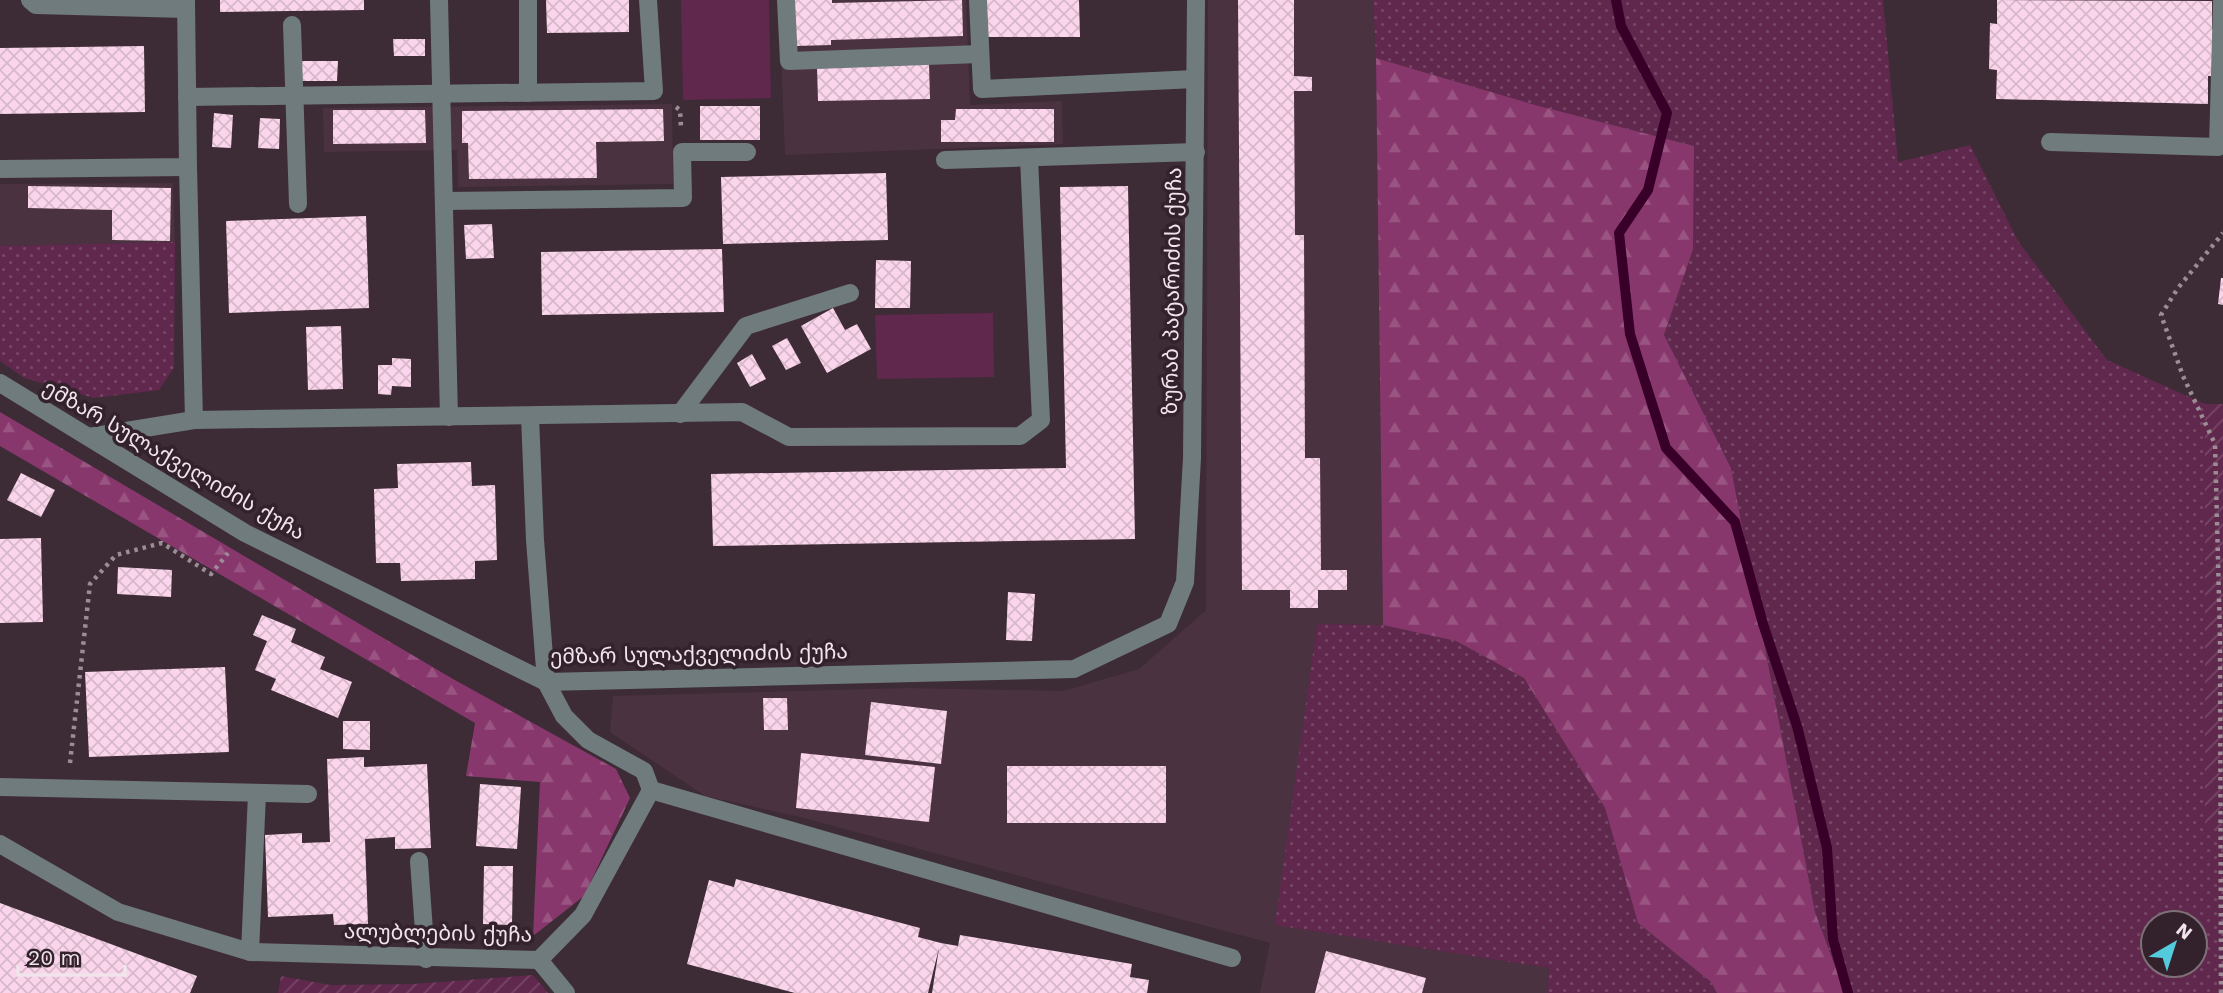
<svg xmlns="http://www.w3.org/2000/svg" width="2223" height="993" font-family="'Work Sans','Noto Sans Georgian',sans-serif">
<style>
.built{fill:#4b3241}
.grass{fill:url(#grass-dots);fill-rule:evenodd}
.forest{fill:url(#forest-firs)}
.park{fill:#60284d}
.garden{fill:url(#garden-furrows)}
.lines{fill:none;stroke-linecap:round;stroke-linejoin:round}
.stream{stroke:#380028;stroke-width:10}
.building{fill:url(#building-cross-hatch)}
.path{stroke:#9c8c95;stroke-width:4.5;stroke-dasharray:3.5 5;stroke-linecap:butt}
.minor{stroke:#6f7b7d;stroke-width:18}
.labels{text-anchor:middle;stroke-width:7;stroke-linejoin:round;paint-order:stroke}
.street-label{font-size:21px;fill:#f1e4eb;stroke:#33222c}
</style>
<defs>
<pattern id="grass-dots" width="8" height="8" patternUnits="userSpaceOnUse" patternTransform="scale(1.75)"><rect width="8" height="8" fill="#60284d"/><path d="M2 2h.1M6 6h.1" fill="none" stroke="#774767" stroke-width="1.8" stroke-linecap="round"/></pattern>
<pattern id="forest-firs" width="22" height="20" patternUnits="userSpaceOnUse" patternTransform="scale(1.75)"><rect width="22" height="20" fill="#88376d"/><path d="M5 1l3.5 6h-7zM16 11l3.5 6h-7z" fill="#995482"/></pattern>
<pattern id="garden-furrows" width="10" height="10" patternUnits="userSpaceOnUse" patternTransform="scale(1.75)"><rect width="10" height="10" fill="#60284d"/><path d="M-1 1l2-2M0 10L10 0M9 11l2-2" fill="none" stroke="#774767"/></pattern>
<pattern id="building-cross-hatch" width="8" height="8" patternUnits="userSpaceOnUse" patternTransform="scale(1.75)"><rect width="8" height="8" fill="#fbd5eb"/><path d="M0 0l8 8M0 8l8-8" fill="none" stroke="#d7b8ca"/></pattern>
</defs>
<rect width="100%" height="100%" fill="#3d2b36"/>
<g class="built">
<polygon points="779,0 966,0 970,105 1062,101 1063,144 785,155"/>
<polygon points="1208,0 1373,0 1376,58 1383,625 1317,624 1276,925 1549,968 1547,993 1260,993 1270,943 800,817 705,796 610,732 613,696 907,688 1063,691 1139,669 1206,610"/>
<polygon points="672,104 673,184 458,187 457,150 324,152 323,108"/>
<polygon points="173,183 175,242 0,246 0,184"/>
</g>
<g class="grass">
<path d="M1373,0h510l15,162 72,-17 48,96 89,119 98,44v425l18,1v163h-378l-30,-81 -84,-444 -67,-133 29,-87 1,-102 -159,-41 -159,-47zM2153,923h42v42h-42z"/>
<polygon points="175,242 174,368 159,390 94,398 24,378 0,361 0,246"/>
<polygon points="1317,624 1383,625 1456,641 1524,678 1605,808 1638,923 1711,982 1717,993 1547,993 1549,968 1275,925"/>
</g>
<g class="forest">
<polygon points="1376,58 1535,105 1694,146 1693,249 1664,335 1731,468 1815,912 1845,993 1717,993 1711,982 1638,923 1605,808 1524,678 1456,641 1383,625"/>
<polygon points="0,412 453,679 616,769 630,798 584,896 533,936 540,782 466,776 475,723 0,446"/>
</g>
<g class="park">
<polygon points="681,0 769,0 771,98 683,100"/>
<polygon points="993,313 994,377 877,379 875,315"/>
</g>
<g class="garden">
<rect x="2205" y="404" width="18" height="426"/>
<polygon points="533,975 548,993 278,993 281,976 330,985 413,984"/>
</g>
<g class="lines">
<polyline class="stream" points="1616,0 1621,26 1667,113 1648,190 1619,233 1630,334 1666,448 1735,522 1763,624 1797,726 1827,848 1833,939 1848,993"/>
</g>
<g class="building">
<polygon points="220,0 364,0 364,10 220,12"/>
<polygon points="546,0 629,0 629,32 547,33"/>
<polygon points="794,0 832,0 832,3 962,0 963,36 831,40 831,45 796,46"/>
<polygon points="986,0 1079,0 1080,37 987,37"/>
<polygon points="1238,0 1294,0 1294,76 1312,77 1312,91 1294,91 1295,235 1304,235 1305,458 1320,458 1321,570 1347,570 1347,590 1318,590 1318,608 1290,608 1290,590 1242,590"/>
<polygon points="1997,0 2212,1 2212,29 2217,29 2216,76 2208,76 2208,104 1996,99 1997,70 1989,69 1990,23 1997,24"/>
<polygon points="393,39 425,39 425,56 394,56"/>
<polygon points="144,46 145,112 0,114 0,48"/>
<polygon points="302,61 338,61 337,81 302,81"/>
<polygon points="929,64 930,99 818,101 817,67"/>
<rect x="700" y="106" width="60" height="34"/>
<polygon points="663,109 664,141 596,142 597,178 469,179 468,143 462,143 462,111"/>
<polygon points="956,109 1054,109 1054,142 941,142 941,120 955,120"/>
<polygon points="333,110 425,110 426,143 333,144"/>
<polygon points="214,113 233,115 231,148 212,147"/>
<polygon points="260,118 280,119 279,149 258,148"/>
<polygon points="886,173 888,240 723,244 721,177"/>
<polygon points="28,186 171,188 170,241 112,240 112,210 28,208"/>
<polygon points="1128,186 1135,539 713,546 711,474 1066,468 1060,187"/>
<polygon points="366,216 369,308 229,313 226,221"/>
<polygon points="492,224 494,258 466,259 464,225"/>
<polygon points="722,249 724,312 542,315 541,252"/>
<polygon points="876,260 911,261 910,308 875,308"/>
<polygon points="2221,278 2223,278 2223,305 2218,304"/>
<polygon points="833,308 845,330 857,324 871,349 827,373 801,326"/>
<polygon points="341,326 343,389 308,390 306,327"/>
<polygon points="787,338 801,363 786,370 772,346"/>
<polygon points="752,354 766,379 750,387 737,363"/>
<polygon points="392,358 411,359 411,387 392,386 391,395 378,394 378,365 392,365"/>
<polygon points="471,462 472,486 495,485 497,560 475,561 475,579 401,581 400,563 376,563 374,489 398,488 397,464"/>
<polygon points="21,473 55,490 41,517 7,500"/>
<polygon points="41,538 43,622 0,623 0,539"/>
<polygon points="118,567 172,570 171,597 117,594"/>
<polygon points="1008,592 1035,594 1032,641 1006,640"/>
<polygon points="262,615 296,629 291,642 325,657 320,669 352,682 338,718 271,690 276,679 255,670 267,641 253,635"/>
<polygon points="225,667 229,752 89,757 85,672"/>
<polygon points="763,698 787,698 788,730 764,730"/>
<polygon points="871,702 947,711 941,764 865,755"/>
<polygon points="343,721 370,721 370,750 343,749"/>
<polygon points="801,753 935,767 929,822 796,808"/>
<polygon points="364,757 364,767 427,764 431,848 395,849 395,837 365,839 368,924 334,925 333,914 268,917 265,835 302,833 302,843 330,842 327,759"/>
<rect x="1007" y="766" width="159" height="57"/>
<polygon points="480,784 521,787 517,849 476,846"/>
<polygon points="484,866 513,866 512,925 483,924"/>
<polygon points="736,879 920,928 918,937 941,943 958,946 960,935 1132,964 1130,977 1149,980 1147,993 932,993 939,948 928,993 795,993 687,964 709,880 734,887"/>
<polygon points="0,903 197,976 190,993 0,993"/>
<polygon points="1326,951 1426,978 1422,993 1315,993"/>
</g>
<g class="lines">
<g class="path">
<polyline points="676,107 680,110 681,127"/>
<polyline points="70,763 90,584 116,555 162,543 211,574 228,553"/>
<polyline points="2221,993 2220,636 2215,444 2183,376 2161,315 2178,288 2223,233"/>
</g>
<g class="minor">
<polyline points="30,0 36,5 186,9"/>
<polyline points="439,0 449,417"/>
<polyline points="786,0 789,61 980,54"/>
<polyline points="978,0 982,89 1195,79"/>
<polyline points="292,25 298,204"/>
<polyline points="528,93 528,0"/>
<polyline points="187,97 654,91 648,0"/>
<polyline points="2050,142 2218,147 2222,0"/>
<polyline points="945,160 1196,152"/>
<polyline points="188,167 194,420"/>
<polyline points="0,169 188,167 186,0"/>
<polyline points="444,201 683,198 682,152 747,152"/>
<polyline points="0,383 245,533 546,682 1074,669 1168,624 1185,582 1192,458 1196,0"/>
<polyline points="680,414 746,326 850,293"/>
<polyline points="530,416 535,540 546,682 564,716 588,740 644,771 651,790"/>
<polyline points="89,437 194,420 742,412 789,437 1020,436 1041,420 1029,158"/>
<polyline points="0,787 308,794"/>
<polyline points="651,790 1232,958"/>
<polyline points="0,844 118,912 250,952 539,960 583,915 651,790"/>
<polyline points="419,861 426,959"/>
<polyline points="250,952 257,794"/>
<polyline points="539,960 566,993"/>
</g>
</g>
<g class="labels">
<g class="street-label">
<text transform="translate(1172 291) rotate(-89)" y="7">ზურაბ პატარიძის ქუჩა</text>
<text transform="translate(174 460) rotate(30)" y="7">ემზარ სულაქველიძის ქუჩა</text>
<text transform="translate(699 654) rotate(-1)" y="7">ემზარ სულაქველიძის ქუჩა</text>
<text transform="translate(438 933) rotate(1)" y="7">ალუბლების ქუჩა</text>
</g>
</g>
<g transform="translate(2174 944) rotate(39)"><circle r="33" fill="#33222c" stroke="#7f7078" stroke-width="2"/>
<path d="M0-5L12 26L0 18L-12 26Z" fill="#54cadd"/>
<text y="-10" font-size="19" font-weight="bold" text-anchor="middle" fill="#f1e4eb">N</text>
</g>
<path d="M18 965v10h107v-10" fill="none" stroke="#f1e4eb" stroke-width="3.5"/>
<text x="28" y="965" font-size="21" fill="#f1e4eb" stroke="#33222c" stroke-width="5" paint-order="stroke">20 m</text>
</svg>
